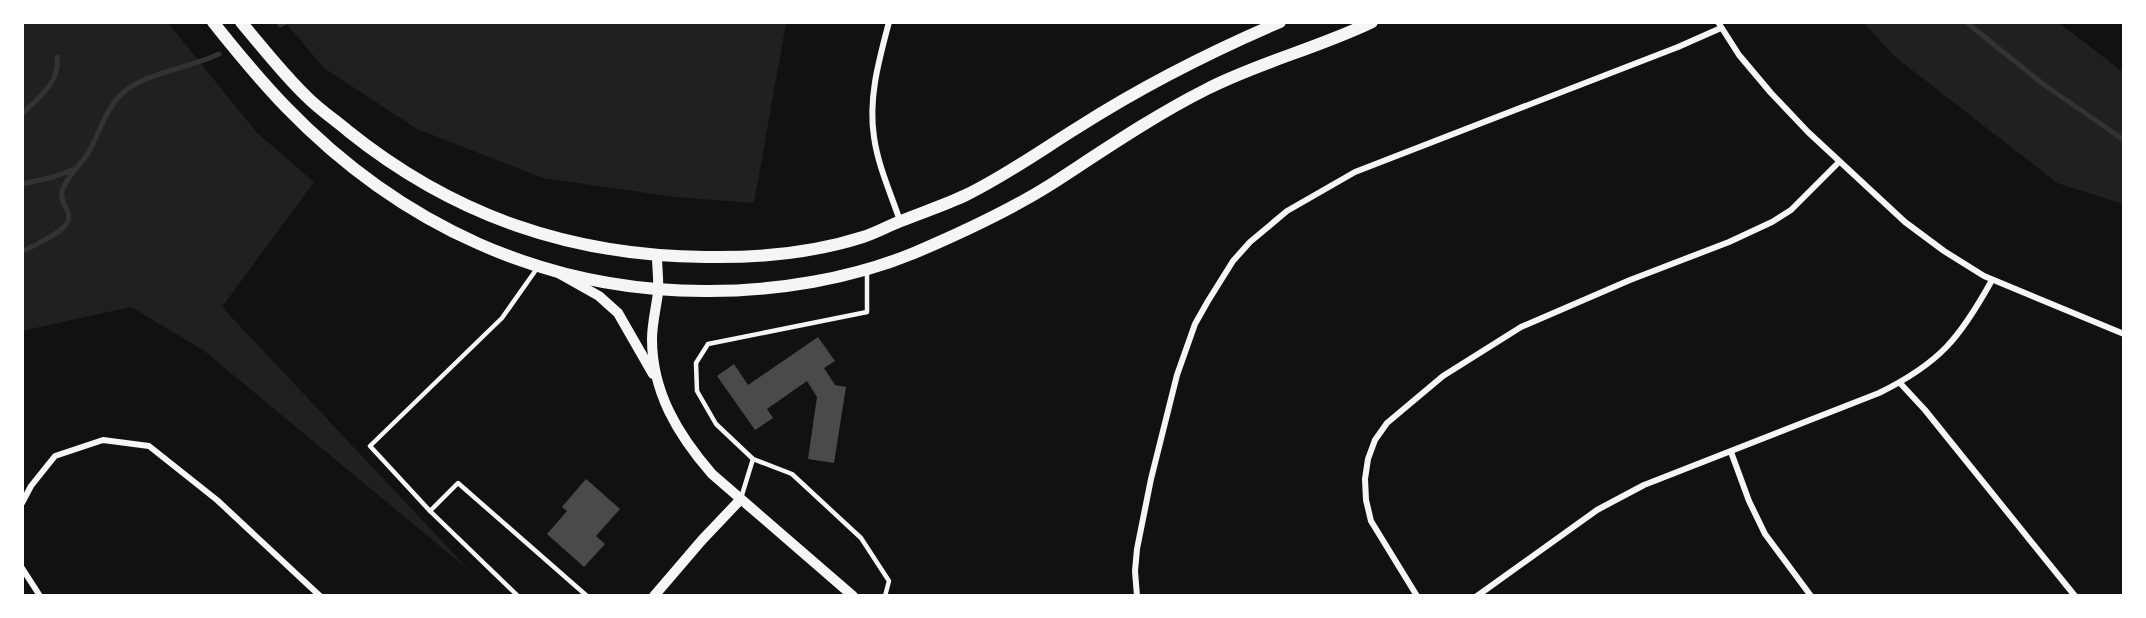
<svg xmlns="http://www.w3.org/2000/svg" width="2146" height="618" font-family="Rubik,sans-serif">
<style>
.green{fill:#202020}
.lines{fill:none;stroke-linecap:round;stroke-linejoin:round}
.stream{stroke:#333;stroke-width:5}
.building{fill:#4a4a4a}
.service{stroke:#f5f5f5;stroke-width:4.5}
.minor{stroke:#f5f5f5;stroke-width:6}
.tertiary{stroke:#f5f5f5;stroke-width:10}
.secondary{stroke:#f5f5f5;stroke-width:12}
</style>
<rect width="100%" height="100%" fill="#111"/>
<g class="green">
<polygon points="23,22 168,23 257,133 314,182 222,307 470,571 203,350 131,307 26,330 23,333"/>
<polygon points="286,23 786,23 754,203 675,197 543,178 417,129 324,68"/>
<polygon points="1864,23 2059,23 2123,72 2123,204 2057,183 1894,56"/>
</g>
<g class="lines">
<g class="stream">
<polyline points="1966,22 2043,84 2124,140"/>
<polyline points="280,25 286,22"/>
<path d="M22,114c16,-16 39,-32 35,-57"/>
<polyline points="22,184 50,178 75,169"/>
<path d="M22,252c12,-7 41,-19 46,-31 4,-11 -9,-18 -6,-30 4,-14 18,-25 26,-38 13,-22 18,-49 41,-65 24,-16 62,-21 90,-34"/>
</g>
</g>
<g class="building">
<polygon points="818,337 835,361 824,368 835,385 846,387 834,463 808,459 817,397 807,381 767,409 773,418 755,430 717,376 734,364 748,385"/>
<polygon points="586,479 620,509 596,536 605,544 584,567 547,534 567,511 562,507"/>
</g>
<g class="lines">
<g class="service">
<polyline points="538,267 502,318 370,446 430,511 458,483 587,596"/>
<polyline points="867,270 867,312 708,344 696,363 697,391 716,424 753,459 792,474 861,538 889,581 885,596"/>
<polyline points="741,498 753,459"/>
<polyline points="430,511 518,596"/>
</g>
<g class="minor">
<path d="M889,22c-10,38 -21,76 -15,115 4,29 17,57 26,84"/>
<polyline points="1718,22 1739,55 1771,93 1808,132 1905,222 1944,251 1984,276 2124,334"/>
<polyline points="1900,383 1925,410 2075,596"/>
<polyline points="1731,452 1749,501 1765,534 1811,596"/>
<polyline points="22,503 31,486 55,456 103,440 149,446 217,500 320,596"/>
<polyline points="22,568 40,596"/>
<polyline points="1137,596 1135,571 1137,549 1151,479 1177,375 1195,324 1208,301 1233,261 1250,242 1287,211 1355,172 1678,47 1721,28"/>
<polyline points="1417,596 1371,521 1366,500 1365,479 1368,459 1375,440 1387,423 1443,376 1521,327 1630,280 1729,242 1772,222 1791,210 1839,162"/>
<path d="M1477,596l120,-86 47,-25 235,-92c61,-30 81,-55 113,-113"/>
</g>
<g class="tertiary">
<path d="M657,256c0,12 2,25 1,37 -2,15 -6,31 -6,46 0,53 26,96 60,135l141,122"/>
<polyline points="560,274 599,296 618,313 653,374"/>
<polyline points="654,596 702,540 740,500"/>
</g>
<g class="secondary">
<path d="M213,22c23,29 47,58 73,85 114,118 258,185 423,184 68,0 142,-12 205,-38 47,-20 93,-41 136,-68 51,-33 103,-69 157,-96 53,-27 111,-41 165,-67"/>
<path d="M241,22c22,26 42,52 66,75 13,13 28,23 41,34 106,85 223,125 358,126 53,1 107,-4 157,-20 13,-4 25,-11 38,-16 22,-9 44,-16 65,-26 39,-19 74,-44 111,-67 64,-41 133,-76 203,-106"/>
</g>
</g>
<rect width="2146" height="618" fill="none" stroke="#ffffff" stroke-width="48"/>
</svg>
